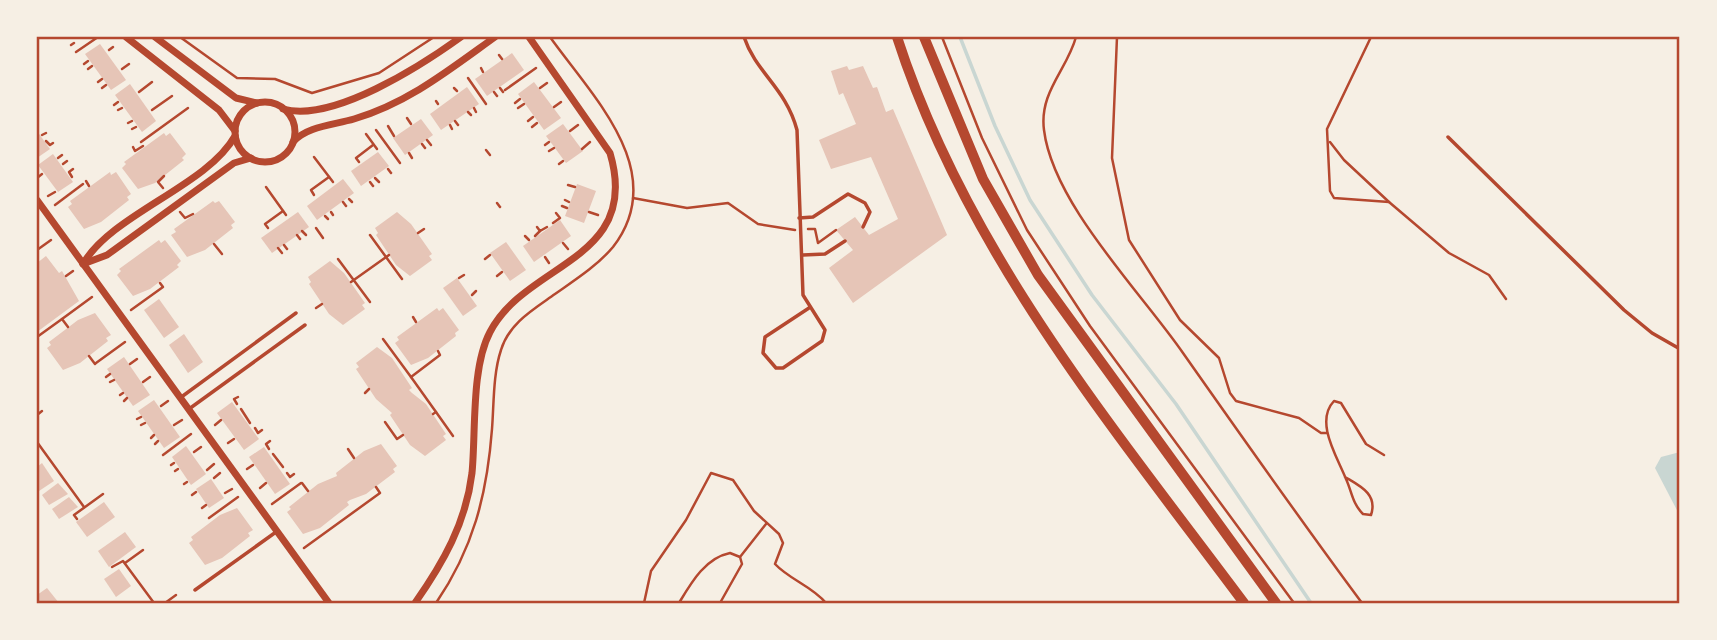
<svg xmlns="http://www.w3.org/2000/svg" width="1717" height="640" font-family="Inter,sans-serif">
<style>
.water{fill:#c9d6d2}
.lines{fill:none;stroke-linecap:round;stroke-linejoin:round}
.stream{stroke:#c9d6d2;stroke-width:3.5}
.building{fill:#e6c5b7}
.path{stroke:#b5482f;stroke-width:2.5}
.service{stroke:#b5482f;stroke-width:3.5}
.minor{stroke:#b5482f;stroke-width:7}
.secondary{stroke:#b5482f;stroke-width:10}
.neatline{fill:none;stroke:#b5482f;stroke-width:2.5}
</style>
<rect width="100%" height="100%" fill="#f6efe4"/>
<polygon class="water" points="1680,452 1680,516 1655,468 1661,457"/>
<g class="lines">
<polyline class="stream" points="960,37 995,126 1030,200 1092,295 1176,404 1311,603"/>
</g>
<g class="building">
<polygon points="100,44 126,80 111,90 85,54"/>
<polygon points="512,53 524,70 487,96 475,79"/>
<polygon points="847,66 849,70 863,66 873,88 877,87 886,112 893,109 947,235 853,303 829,268 853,250 836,230 855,217 869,235 898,219 871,157 831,169 819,140 856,124 843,93 839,95 831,71"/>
<polygon points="534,82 561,118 544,130 518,94"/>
<polygon points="130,84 156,121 142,132 115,95"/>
<polygon points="467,87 479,104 441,130 430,114"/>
<polygon points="421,119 433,135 405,155 393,138"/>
<polygon points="563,124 583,151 566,163 546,136"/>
<polygon points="37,131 50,149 37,158"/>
<polygon points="164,133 166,136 170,133 186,154 182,158 184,160 155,183 138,189 122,168 126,164 124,162"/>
<polygon points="378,152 389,166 361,186 351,171"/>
<polygon points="53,154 73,182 58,192 38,165"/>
<polygon points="110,172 111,175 116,172 131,194 127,197 129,200 101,222 84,229 68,207 72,204 70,201"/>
<polygon points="343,179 354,193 317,220 307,206"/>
<polygon points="577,184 596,191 584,223 565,216"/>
<polygon points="213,201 215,203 219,201 235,222 231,225 233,228 205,250 187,257 171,235 176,232 174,229"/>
<polygon points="298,212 309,227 272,253 261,238"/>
<polygon points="397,212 411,224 432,254 429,256 432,260 410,276 396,265 376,235 378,233 375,228"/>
<polygon points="560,220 571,236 534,262 523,246"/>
<polygon points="159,240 161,243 165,240 181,261 177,265 179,267 150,289 133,296 117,275 121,271 119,269"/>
<polygon points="506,242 526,270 510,281 490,253"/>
<polygon points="46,256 59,273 62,271 79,301 37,332 37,263"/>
<polygon points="330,261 344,273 365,303 362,305 365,309 343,325 329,314 309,284 311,282 308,277"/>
<polygon points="457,278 477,306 463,316 443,288"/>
<polygon points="159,299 179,327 164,338 144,310"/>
<polygon points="437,308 439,311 443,308 459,330 455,333 456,336 428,358 411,365 395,343 399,340 397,337"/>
<polygon points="95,313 111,335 106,338 108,341 80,363 63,370 47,348 51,345 49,342 78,320"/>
<polygon points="184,334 203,362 188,373 169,345"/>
<polygon points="377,347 392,358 412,388 409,390 412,393 426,404 446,434 443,436 446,440 425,456 410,445 390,415 392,413 376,399 356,369 359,367 356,363"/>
<polygon points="124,357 150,395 133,406 107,369"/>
<polygon points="154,400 180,437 164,448 138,411"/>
<polygon points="232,402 259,439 244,450 217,413"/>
<polygon points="381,444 397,466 393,469 395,472 366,494 350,500 347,502 349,505 320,528 303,534 287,512 291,509 289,507 318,484 337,476 336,473 364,451"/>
<polygon points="186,446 206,474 191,485 172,457"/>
<polygon points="264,447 290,484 275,494 249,457"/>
<polygon points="42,463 54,481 39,491 37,467"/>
<polygon points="211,479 224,498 209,508 196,489"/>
<polygon points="58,483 68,494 49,505 42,495"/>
<polygon points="69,497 78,507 59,519 52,509"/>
<polygon points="104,502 115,517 87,537 76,522"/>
<polygon points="237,508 253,530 248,533 250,536 222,558 205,565 189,543 193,540 191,537 220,515"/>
<polygon points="125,532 136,547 109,567 98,551"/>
<polygon points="119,569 131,586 116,597 104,579"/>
<polygon points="47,588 59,603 37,603 37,595"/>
</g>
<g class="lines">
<g class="path">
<polyline points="180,37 237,78 275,79 312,93 379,73 434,37"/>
<polyline points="942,37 982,138 1027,230 1090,326 1294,603"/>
<path d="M1076,37c-9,33 -37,55 -32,93 9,74 97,162 139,223 59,84 118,168 179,250"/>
<polyline points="1117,37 1112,158 1129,240 1180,320 1219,358 1230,393 1236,401 1299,418 1321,433 1327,433"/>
<polyline points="1371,37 1327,129 1330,191 1334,198 1389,202 1449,253 1489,275 1506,299"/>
<polyline points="71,45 74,43"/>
<polyline points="109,50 113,47"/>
<polyline points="76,52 98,37"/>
<polyline points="499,55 502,59"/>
<polyline points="84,64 88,61"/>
<polyline points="481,68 483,72"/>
<polyline points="88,69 92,66"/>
<polyline points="122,69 129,64"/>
<polyline points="468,78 486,104"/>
<polyline points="98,82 102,79"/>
<polyline points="102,88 106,85"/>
<polyline points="454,88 457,91"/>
<polyline points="500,88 503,92"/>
<polyline points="540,88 547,83"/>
<polyline points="505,90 536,68"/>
<polyline points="139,92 152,82"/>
<polyline points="494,92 497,96"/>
<polyline points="436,101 438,104"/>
<polyline points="515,103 520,99"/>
<polyline points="114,105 118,102"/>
<polyline points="554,107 561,102"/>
<polyline points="474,108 476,112"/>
<polyline points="518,108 524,104"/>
<polyline points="118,110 122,108"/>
<polyline points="152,110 172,96"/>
<polyline points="468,112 471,115"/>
<polyline points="407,118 411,124"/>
<polyline points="455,121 458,125"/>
<polyline points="528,121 533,117"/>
<polyline points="128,123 132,121"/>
<polyline points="450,125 452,129"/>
<polyline points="388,126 394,136"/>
<polyline points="532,127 537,123"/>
<polyline points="132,129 136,127"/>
<polyline points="376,130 400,163"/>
<polyline points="570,131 578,125"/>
<polyline points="366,134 377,149"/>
<polyline points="42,135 46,133"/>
<polyline points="427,140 431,145"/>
<polyline points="46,141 50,145 53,143"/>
<polyline points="141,142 188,108"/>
<polyline points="1330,142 1344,160 1389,202"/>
<polyline points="422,144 425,148"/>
<polyline points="545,145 549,142"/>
<polyline points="133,147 135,151 143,146"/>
<polyline points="582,149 590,142"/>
<polyline points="486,150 490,155"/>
<polyline points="549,151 554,148"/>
<polyline points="409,153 412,158"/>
<polyline points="314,157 333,182"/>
<polyline points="58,158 62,155"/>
<polyline points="359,162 356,158 373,145"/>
<polyline points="63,164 67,161"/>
<polyline points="559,164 563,161"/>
<polyline points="388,169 391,173"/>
<polyline points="72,177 69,172 73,169"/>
<polyline points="37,178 42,174"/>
<polyline points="375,178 379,182"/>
<polyline points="86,181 89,186"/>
<polyline points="370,182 373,186"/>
<polyline points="568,185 575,187"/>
<polyline points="266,187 286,215"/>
<polyline points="163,188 158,182 164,176"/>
<polyline points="314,195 311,190 329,177"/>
<polyline points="48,196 55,192"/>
<polyline points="633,198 687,208 728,203 758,224 795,230"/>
<polyline points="349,199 352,202"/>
<polyline points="565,200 569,202"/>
<polyline points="343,202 346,206"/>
<polyline points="497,203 500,207"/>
<polyline points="55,205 83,184"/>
<polyline points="562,206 567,208"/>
<polyline points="180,212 185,218 193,214"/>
<polyline points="331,212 333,215"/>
<polyline points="589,212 598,215"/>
<polyline points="325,216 328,219"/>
<polyline points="553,223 560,218 556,213"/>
<polyline points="537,227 540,231 547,227"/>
<polyline points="268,228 265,224 283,211"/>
<polyline points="316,228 323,238"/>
<polyline points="808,229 815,229 818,243 836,230"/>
<polyline points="302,231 306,235"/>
<polyline points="418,233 424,229"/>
<polyline points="297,235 300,239"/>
<polyline points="370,235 402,279"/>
<polyline points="525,236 529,240"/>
<polyline points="535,236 540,231"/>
<polyline points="563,243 568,249"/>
<polyline points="214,244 222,254"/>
<polyline points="284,245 287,249"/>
<polyline points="278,248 282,253"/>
<polyline points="37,250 51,240"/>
<polyline points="545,257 549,263"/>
<polyline points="338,259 370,302"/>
<polyline points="485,259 490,255"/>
<polyline points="66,276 73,271"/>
<polyline points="497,276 502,272"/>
<polyline points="459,278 464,275"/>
<polyline points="351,282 389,255"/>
<polyline points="472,295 476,291"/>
<polyline points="316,308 322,304"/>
<polyline points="131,310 163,287 160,283"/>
<polyline points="413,317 416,322"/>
<polyline points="68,327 62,319 92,297"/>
<polyline points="37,337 62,319"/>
<polyline points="383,339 411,377 440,355 438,351"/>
<polyline points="89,356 95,364"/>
<polyline points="96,363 125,342"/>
<polyline points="130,364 137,359"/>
<polyline points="106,377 110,374"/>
<polyline points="411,377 436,412 433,414"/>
<polyline points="110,382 114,380"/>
<polyline points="143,382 150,377"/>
<polyline points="365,393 369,389"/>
<polyline points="120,395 123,393"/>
<polyline points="124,401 127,398"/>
<polyline points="237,404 234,399 238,397"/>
<polyline points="161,406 168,401"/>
<polyline points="241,409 250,423"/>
<polyline points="436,412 453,436"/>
<polyline points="37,415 42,411"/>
<polyline points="137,419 141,417"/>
<polyline points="385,422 397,439 403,435"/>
<polyline points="141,425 145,423"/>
<polyline points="174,425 182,420"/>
<polyline points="215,425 221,420"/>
<polyline points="255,428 258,433 262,430"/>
<polyline points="151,438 154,435"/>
<polyline points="37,442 84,507"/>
<polyline points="228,443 234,439"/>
<polyline points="155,444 158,441"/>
<polyline points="269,449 266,444 270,441"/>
<polyline points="348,449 354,458"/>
<polyline points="194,452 201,447"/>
<polyline points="273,454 283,467"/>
<polyline points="163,455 191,434"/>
<polyline points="171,465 174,463"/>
<polyline points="247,469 253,465"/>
<polyline points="207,470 214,464"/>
<polyline points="175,471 178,469"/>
<polyline points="287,473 290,477 294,474"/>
<path d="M1345,477c15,9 33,17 26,38l-8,-1c-11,-11 -11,-22 -17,-35 -8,-21 -32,-57 -12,-78l7,2 25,41 18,11"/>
<polyline points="214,478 220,473"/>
<polyline points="302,483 308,491"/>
<polyline points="184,484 187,482"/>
<polyline points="260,488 266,483"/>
<polyline points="225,493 232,489"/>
<polyline points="192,495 196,492"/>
<polyline points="272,504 301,483"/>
<polyline points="202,508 206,505"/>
<polyline points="209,518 238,497"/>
<polyline points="77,519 74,515 103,494"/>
<polyline points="304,548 380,493 376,487"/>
<polyline points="740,557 766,524"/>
<polyline points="125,563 143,550"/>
<polyline points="112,567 123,561 154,603"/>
<polyline points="165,603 176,595"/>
<path d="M436,603c37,-54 51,-108 56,-174 2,-26 1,-55 9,-79 8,-27 33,-41 54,-56 20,-14 42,-28 58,-47 58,-75 -21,-151 -63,-210"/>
<path d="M644,603l7,-32 35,-51 25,-47 22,7 21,31 25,23 4,9 -8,21c15,16 37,22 51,39"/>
<path d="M679,603c12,-20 26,-45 51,-50l10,4 2,7 -22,39"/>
</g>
<g class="service">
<path d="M744,37c12,36 42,51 53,93l6,165 22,35 -3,11 -39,27h-7l-13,-15 2,-16 44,-29"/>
<polyline points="1448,137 1624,310 1652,333 1680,349"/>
<polyline points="799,218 813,217 848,194 865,203 870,212 863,227"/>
<polyline points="803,255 825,254 845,241"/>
<polyline points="180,398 296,313"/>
<polyline points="189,409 305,325"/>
<polyline points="195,590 276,532"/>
</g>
<g class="minor">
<polyline points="126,37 219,110 235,131"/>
<polyline points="155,37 236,98 257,103"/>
<circle cx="265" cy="132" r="30"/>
<path d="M283,109c50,14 139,-44 178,-72"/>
<path d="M293,142c14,-16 41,-17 61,-23 54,-16 95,-49 141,-82"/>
<polyline points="37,200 329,603"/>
<path d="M83,264c29,-50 124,-78 152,-128"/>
<polyline points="83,264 107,255 234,163 251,158"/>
<path d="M415,603c28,-40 51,-80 57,-130 4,-41 -1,-105 18,-141 36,-70 152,-71 120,-179l-81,-116"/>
</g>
<g class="secondary">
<path d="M897,37c69,214 215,389 347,566"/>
<polyline points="924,37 983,179 1038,275 1276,603"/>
</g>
</g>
<rect width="1717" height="640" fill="none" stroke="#f6efe4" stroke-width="77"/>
<rect x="38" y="38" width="1640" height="564" class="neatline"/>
</svg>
